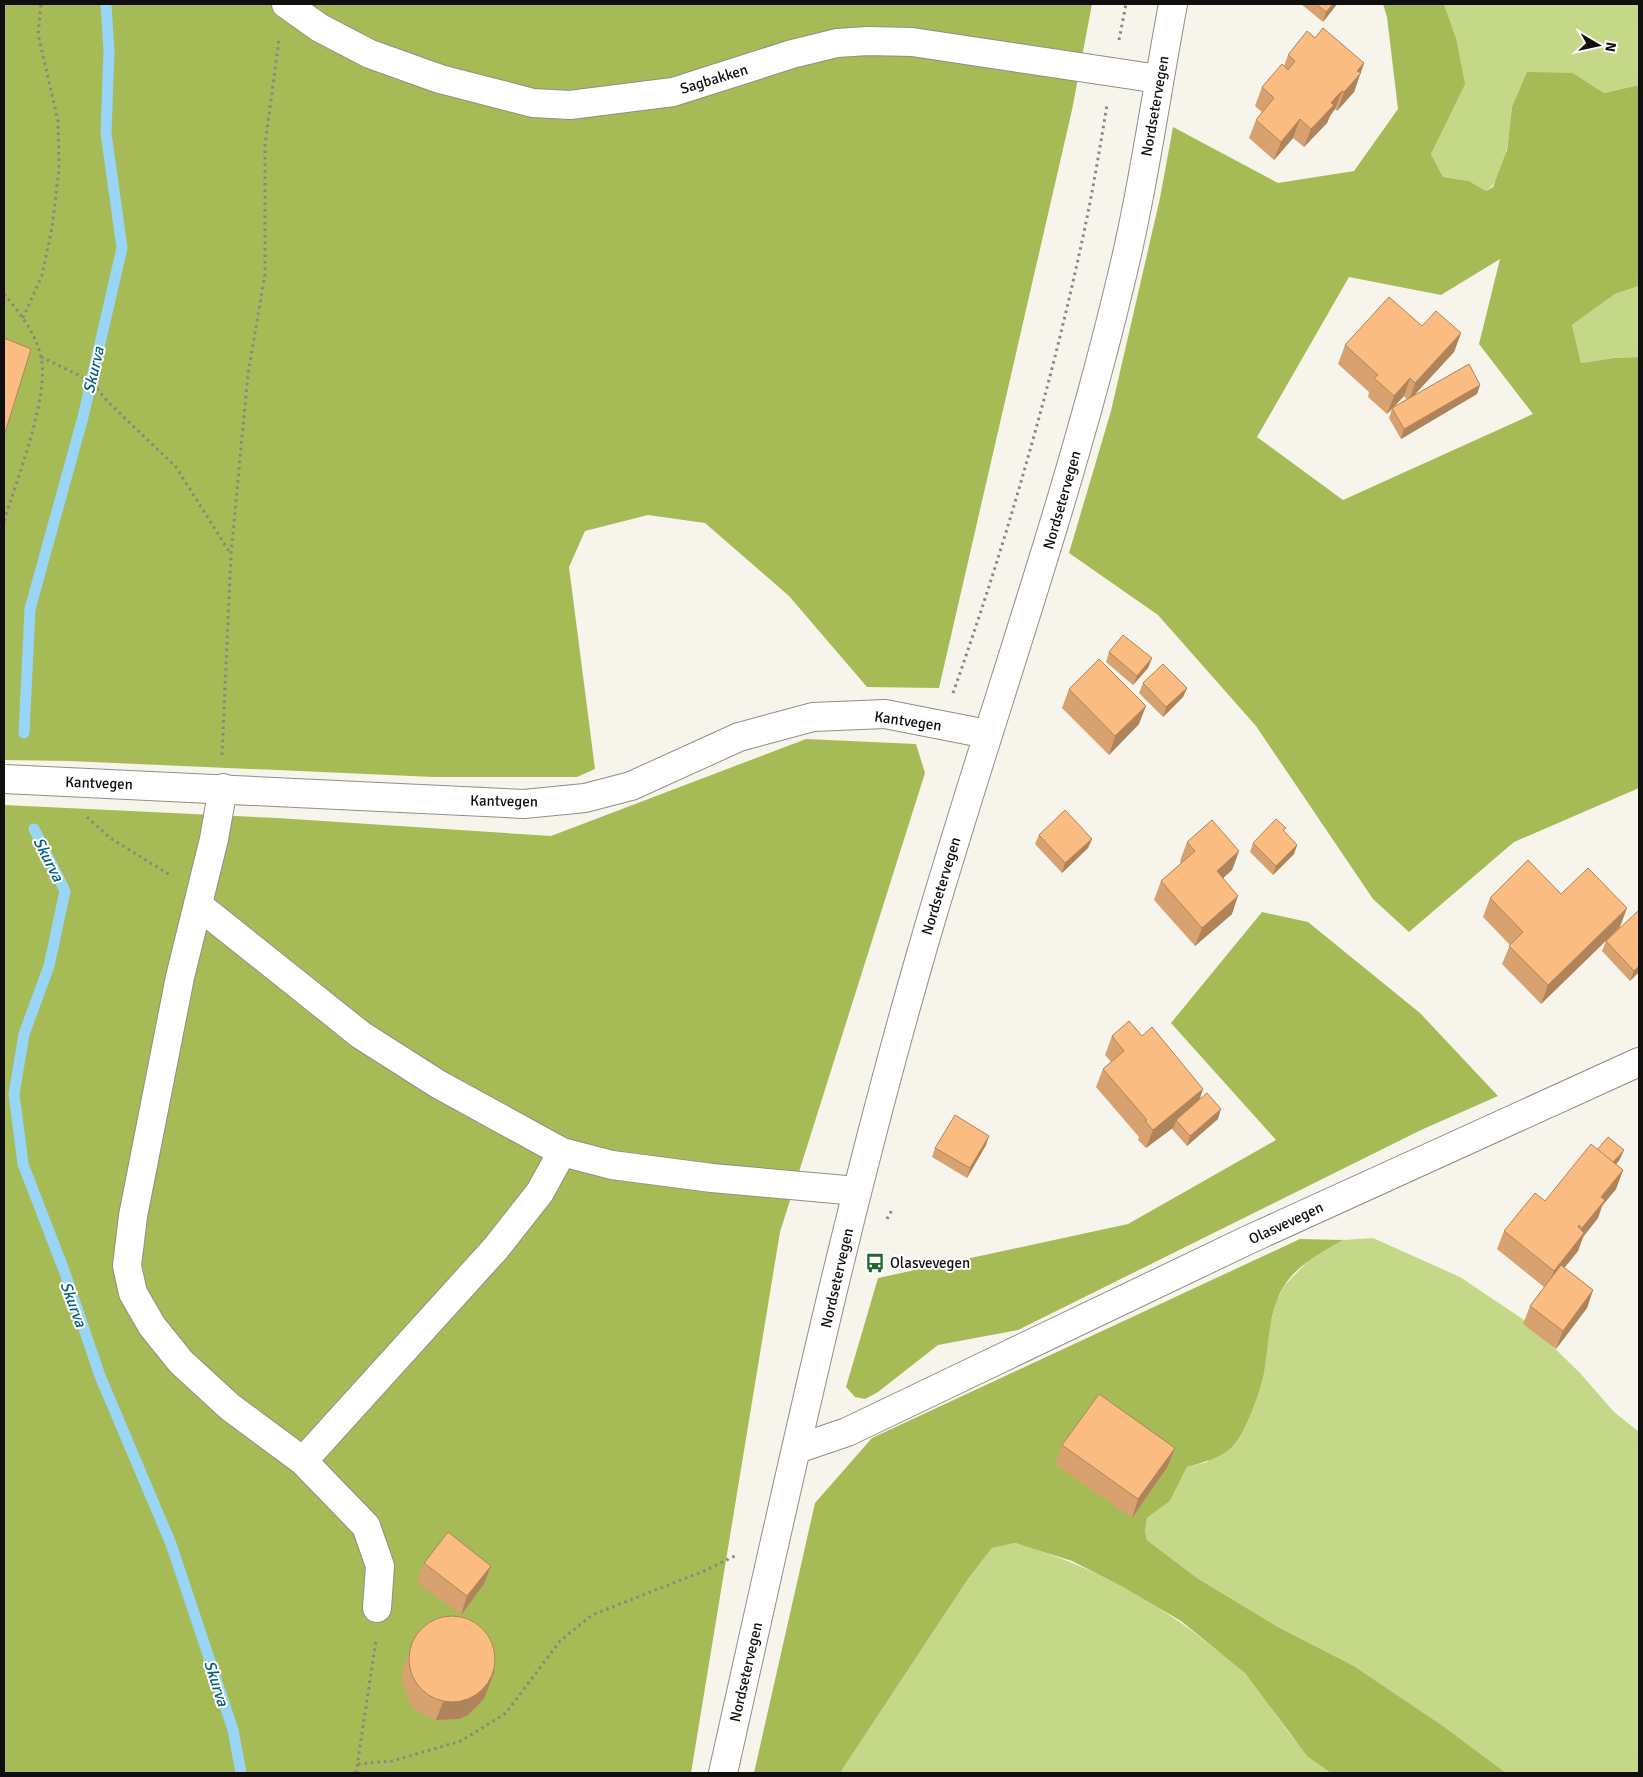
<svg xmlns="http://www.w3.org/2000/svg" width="1643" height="1777" font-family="Signika,sans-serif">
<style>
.green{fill:#c5d888}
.forest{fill:#a6bb56;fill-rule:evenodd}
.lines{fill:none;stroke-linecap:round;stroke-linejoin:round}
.stream{stroke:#98d5f6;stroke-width:11}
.minor-casing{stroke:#918e86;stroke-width:30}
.major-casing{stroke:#918e86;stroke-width:30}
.path{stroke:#898781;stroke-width:3;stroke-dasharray:2.5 4;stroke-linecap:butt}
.minor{stroke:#fff;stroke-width:28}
.major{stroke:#fff;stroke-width:28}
.wall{fill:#d7a26f;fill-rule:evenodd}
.shaded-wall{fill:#af845a}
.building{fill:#fabc81;stroke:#af845a}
.labels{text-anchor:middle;stroke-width:4;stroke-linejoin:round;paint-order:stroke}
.street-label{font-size:15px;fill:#110f0d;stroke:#fff}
.poi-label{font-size:15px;fill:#110f0d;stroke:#fff;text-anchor:start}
.water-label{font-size:16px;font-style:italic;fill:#006084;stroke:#fff}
</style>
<rect width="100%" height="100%" fill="#f7f4eb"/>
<g class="green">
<path d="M1444,4h195v81l-35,8 -31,-20 -61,34c-3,23 -5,72 -26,84l-17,-10 -26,-4 -12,-23 13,-29 12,-87z"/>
<polygon points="1639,286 1639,357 1614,358 1581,363 1572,325 1615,294"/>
<polygon points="1373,1238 1460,1277 1530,1324 1580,1373 1614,1412 1639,1432 1639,1773 1506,1773 1443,1726 1354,1666 1278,1627 1197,1578 1147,1540 1145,1531 1147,1518 1170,1501 1187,1467 1207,1462 1265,1368 1267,1336 1276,1302 1285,1285 1310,1259 1343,1240"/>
<path d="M1015,1543c73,21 140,57 199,105 11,8 24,16 32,26 29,34 47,76 86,99h-492l128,-194 24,-31z"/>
</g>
<g class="forest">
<polygon points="4,4 1092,4 1072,110 939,688 867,687 789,596 705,523 648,515 585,531 569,567 595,769 577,777 434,777 69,761 4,760"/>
<path d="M1383,4h61l12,34 9,46 -34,70 12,23 26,4 17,10 7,-4 14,-37 5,-43 15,-35 46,1 31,20 35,-8v201l-24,8 -43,31 9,38 33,-5 25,-1v431l-125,54 -105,90 -36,-33 -117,-173 -98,-111 -89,-62 42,-142 49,-213 13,-71 105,56 76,-12 44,-62 -11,-92zM1500,259l-21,85 54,70 -190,86 -86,-63 92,-160 92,18z"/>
<polygon points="806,739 916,744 925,773 780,1232 691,1773 4,1773 4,805 277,818 551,836"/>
<polygon points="1262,912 1308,922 1420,1013 1498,1096 1421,1130 1018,1330 938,1345 878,1392 865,1399 855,1397 846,1387 878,1278 1128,1224 1276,1140 1171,1023"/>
<path d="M1300,1239l43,1c-22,13 -45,24 -59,46 -15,25 -15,53 -19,81 -3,20 -19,66 -33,80 -11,11 -31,16 -45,20l-17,34 -23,17 -2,13 2,9 50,38 81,49 76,39 89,60 63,47h-175l-24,-17 -62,-83 -64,-52 -58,-34 -51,-26 -57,-18 -23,5 -24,31 -128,194h-86l61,-270 57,-65z"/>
</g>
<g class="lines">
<g class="stream">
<polyline points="24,733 30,609 83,417 122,248 106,133 109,51 106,4"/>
<polyline points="34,829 65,891 49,966 24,1034 14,1094 23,1164 65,1273 100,1376 171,1544 233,1730 241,1773"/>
</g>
<defs>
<g id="minor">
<polyline points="286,4 320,28 370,54 440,79 533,103 570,105 673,92 792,54 837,43 868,41 912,42 1159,79"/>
<polyline points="4,779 524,804 585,798 631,786 739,737 813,717 885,714 987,734"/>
<polyline points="223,788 214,839 180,977 133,1216 127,1266 133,1293 152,1326 181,1362 230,1407 303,1461 366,1526 380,1566 377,1608"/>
<polyline points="198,905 361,1035 438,1084 562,1152 612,1165 712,1178 857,1191"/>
<polyline points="797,1449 847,1432 1248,1240 1639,1062"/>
<polyline points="303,1461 496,1248 540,1192 562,1152"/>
</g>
<path id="major" d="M723,1773c61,-271 119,-544 196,-812 64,-224 144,-442 199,-669 24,-95 37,-192 55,-288"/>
</defs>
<use href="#minor" class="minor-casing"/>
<use href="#major" class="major-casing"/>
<g class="path">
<polyline points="1119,40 1126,4"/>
<path d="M4,294c15,18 32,39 37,63 9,39 -25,124 -37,165"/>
<polyline points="23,318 42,275 52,228 59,169 58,121 38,34 41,4"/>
<polyline points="41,357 91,381 107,401 176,467 230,553"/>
<path d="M953,693c53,-150 98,-306 131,-461 9,-42 16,-85 23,-127"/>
<polyline points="222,755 231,554 248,374 265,274 265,145 279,40"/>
<polyline points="87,817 110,838 170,875"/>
<polyline points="887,1219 893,1208"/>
<polyline points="358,1764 392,1761 461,1741 506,1713 560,1641 592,1615 704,1571 737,1555"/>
<polyline points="356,1773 376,1640"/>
</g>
<use href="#minor" class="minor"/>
<use href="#major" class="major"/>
</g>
<g class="wall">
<polygon points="1301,4 1337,4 1323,22"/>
<polygon points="1315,38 1364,63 1354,92 1337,111 1335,109 1330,116 1327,123 1304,147 1293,138 1274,160 1249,138 1256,120 1262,112 1255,106 1262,87 1284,66 1288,55"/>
<path d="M1422,326l39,7 -7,19 -41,44 67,-11 -3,9 -76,45 -12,-21 3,-9 -5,5 -19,-17 1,-5 -31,-28 7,-19zM1404,396l3,4 -14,8z"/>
<polygon points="1109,652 1152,658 1148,668 1133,685 1106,662"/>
<polygon points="1143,683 1187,688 1183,697 1163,717 1139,693"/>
<polygon points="1069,689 1139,724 1109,755 1062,708"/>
<polygon points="1284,832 1297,845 1294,854 1273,875 1250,852 1253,843"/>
<polygon points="1039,835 1092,839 1088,848 1062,873 1035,844"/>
<polygon points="1187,842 1239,851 1232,870 1223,878 1232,914 1195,946 1154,900 1161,881 1181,863 1180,861"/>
<polygon points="1561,894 1620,927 1541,1004 1502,964 1510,945 1483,917 1490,898"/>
<polygon points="1639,912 1639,972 1630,981 1602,951 1606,941"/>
<polygon points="1112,1036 1142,1036 1218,1119 1187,1146 1172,1129 1174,1127 1146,1148 1138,1140 1139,1137 1096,1087 1103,1069 1111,1062 1105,1055"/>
<polygon points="986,1145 967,1178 932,1157 935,1148"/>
<polygon points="1597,1150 1620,1159 1616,1165 1623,1170 1616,1189 1602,1206 1598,1218 1583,1237 1578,1251 1564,1268 1593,1290 1587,1308 1556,1349 1523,1324 1530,1306 1544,1287 1497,1249 1504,1231 1545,1201"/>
<polygon points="1062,1445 1175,1448 1168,1466 1132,1518 1055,1464"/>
<polygon points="424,1563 491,1566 484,1584 461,1615 417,1582"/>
<polygon points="409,1653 488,1689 484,1699 468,1715 459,1719 436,1720 416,1711 410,1703 402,1682 402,1671"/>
</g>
<g class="shaded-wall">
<polygon points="1333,4 1337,4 1323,22 1326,12"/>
<polygon points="1364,63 1354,92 1337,111 1344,92 1357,71"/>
<polygon points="1342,91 1335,109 1330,116 1327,123 1304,147 1311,129 1331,103"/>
<polygon points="1300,119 1293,138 1274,160 1281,142"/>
<polygon points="1461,333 1454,352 1409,401 1415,383"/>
<polygon points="1410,378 1404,396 1387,414 1394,396"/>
<polygon points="1480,385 1477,394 1401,439 1404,429"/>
<polygon points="1152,658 1148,668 1133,685 1137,676"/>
<polygon points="1187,688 1183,697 1163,717 1166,707"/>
<polygon points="1146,706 1139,724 1109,755 1115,736"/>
<polygon points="1092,839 1088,848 1062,873 1065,863"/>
<polygon points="1297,845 1294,854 1273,875 1276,866"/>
<polygon points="1239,851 1232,870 1210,890 1217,871"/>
<polygon points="1238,896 1232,914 1195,946 1202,928"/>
<polygon points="1627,908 1620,927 1541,1004 1548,985"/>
<polygon points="1639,966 1639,972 1630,981 1634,971"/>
<polygon points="1203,1089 1197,1108 1176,1120 1174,1127 1146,1148 1153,1130"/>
<polygon points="1221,1109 1218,1119 1187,1146 1190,1136"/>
<polygon points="989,1136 986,1145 967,1178 970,1168"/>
<polygon points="1624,1150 1620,1159 1608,1174 1612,1164"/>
<polygon points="1623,1170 1616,1189 1602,1206 1598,1218 1583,1237 1578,1251 1547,1289 1554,1271 1577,1242 1582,1228 1601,1197"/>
<polygon points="1593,1290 1587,1308 1556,1349 1563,1331"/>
<polygon points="1175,1448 1168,1466 1132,1518 1138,1499"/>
<polygon points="491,1566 484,1584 461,1615 467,1596"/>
<polygon points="495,1670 484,1699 468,1715 459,1719 436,1720 443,1702"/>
</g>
<g class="building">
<polygon points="1316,4 1333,4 1326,12"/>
<polygon points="1323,28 1364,63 1357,71 1361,73 1344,92 1342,91 1336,97 1331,103 1334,105 1311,129 1300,119 1281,142 1256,120 1274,98 1262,87 1282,64 1288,70 1295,61 1288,55 1307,31 1315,38"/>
<polygon points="1389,297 1422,326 1436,311 1461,333 1415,383 1410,378 1394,396 1374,378 1378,375 1345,345"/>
<polygon points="4,338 31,349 4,436"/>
<polygon points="1469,364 1480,385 1404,429 1392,408"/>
<polygon points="1123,635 1152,658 1137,676 1109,652"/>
<polygon points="1099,659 1146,706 1115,736 1069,689"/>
<polygon points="1163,664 1187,688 1166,707 1143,683"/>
<polygon points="1065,810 1092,839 1065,863 1039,835"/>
<polygon points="1276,819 1286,828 1283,830 1297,845 1276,866 1253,843"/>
<polygon points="1212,820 1239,851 1217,871 1238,896 1202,928 1161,881 1195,851 1187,842"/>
<polygon points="1528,860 1561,894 1588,868 1627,908 1548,985 1509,946 1523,932 1490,898"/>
<polygon points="1638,911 1639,912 1639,966 1634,971 1606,941"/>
<polygon points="1129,1021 1142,1036 1152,1027 1203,1089 1153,1130 1145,1121 1147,1120 1103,1069 1124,1051 1112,1036"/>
<polygon points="1207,1093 1221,1109 1190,1136 1176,1120"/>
<polygon points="955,1115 989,1136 970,1168 935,1148"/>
<polygon points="1608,1137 1624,1150 1613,1162 1597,1150"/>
<polygon points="1591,1144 1623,1170 1601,1197 1605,1200 1582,1228 1579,1225 1578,1227 1584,1233 1554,1271 1504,1231 1535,1193 1545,1201"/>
<polygon points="1561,1265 1593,1290 1563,1331 1530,1306"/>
<polygon points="1099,1394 1175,1448 1138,1499 1062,1445"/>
<polygon points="448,1532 491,1566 467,1596 424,1563"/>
<circle cx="452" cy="1659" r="43"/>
</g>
<defs>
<symbol id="bus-bare" viewBox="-9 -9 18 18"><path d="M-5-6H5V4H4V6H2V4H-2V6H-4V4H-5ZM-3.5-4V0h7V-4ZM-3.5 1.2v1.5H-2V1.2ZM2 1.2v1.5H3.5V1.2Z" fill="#236733" stroke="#fff" stroke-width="2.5" paint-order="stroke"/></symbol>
</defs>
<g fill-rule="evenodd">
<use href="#bus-bare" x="861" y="1249" width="28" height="28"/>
</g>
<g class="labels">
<g class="street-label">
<text transform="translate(714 79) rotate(-17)" y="5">Sagbakken</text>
<text transform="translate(1155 106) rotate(-80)" y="5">Nordsetervegen</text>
<text transform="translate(1062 500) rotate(-74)" y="5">Nordsetervegen</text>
<text transform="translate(908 721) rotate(8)" y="5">Kantvegen</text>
<text transform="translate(99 783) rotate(2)" y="5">Kantvegen</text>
<text transform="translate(504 801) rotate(1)" y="5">Kantvegen</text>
<text transform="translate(941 886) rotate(-73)" y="5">Nordsetervegen</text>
<text transform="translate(1286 1223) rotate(-25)" y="5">Olasvevegen</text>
<text transform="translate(837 1278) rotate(-77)" y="5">Nordsetervegen</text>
<text transform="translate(746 1672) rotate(-77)" y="5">Nordsetervegen</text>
</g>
<g class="poi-label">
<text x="890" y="1268">Olasvevegen</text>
</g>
<g class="water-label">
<text transform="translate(93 370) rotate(-77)" y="6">Skurva</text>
<text transform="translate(49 859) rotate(63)" y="6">Skurva</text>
<text transform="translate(74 1304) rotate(70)" y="6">Skurva</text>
<text transform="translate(217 1683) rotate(72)" y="6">Skurva</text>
</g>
</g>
<rect width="1643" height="1777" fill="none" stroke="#110f0d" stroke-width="10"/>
<g transform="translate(1598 45) rotate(99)" stroke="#ffffff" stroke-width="4" paint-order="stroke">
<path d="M0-4L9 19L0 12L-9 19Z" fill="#110f0d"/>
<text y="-8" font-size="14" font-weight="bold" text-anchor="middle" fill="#110f0d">N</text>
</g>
</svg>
